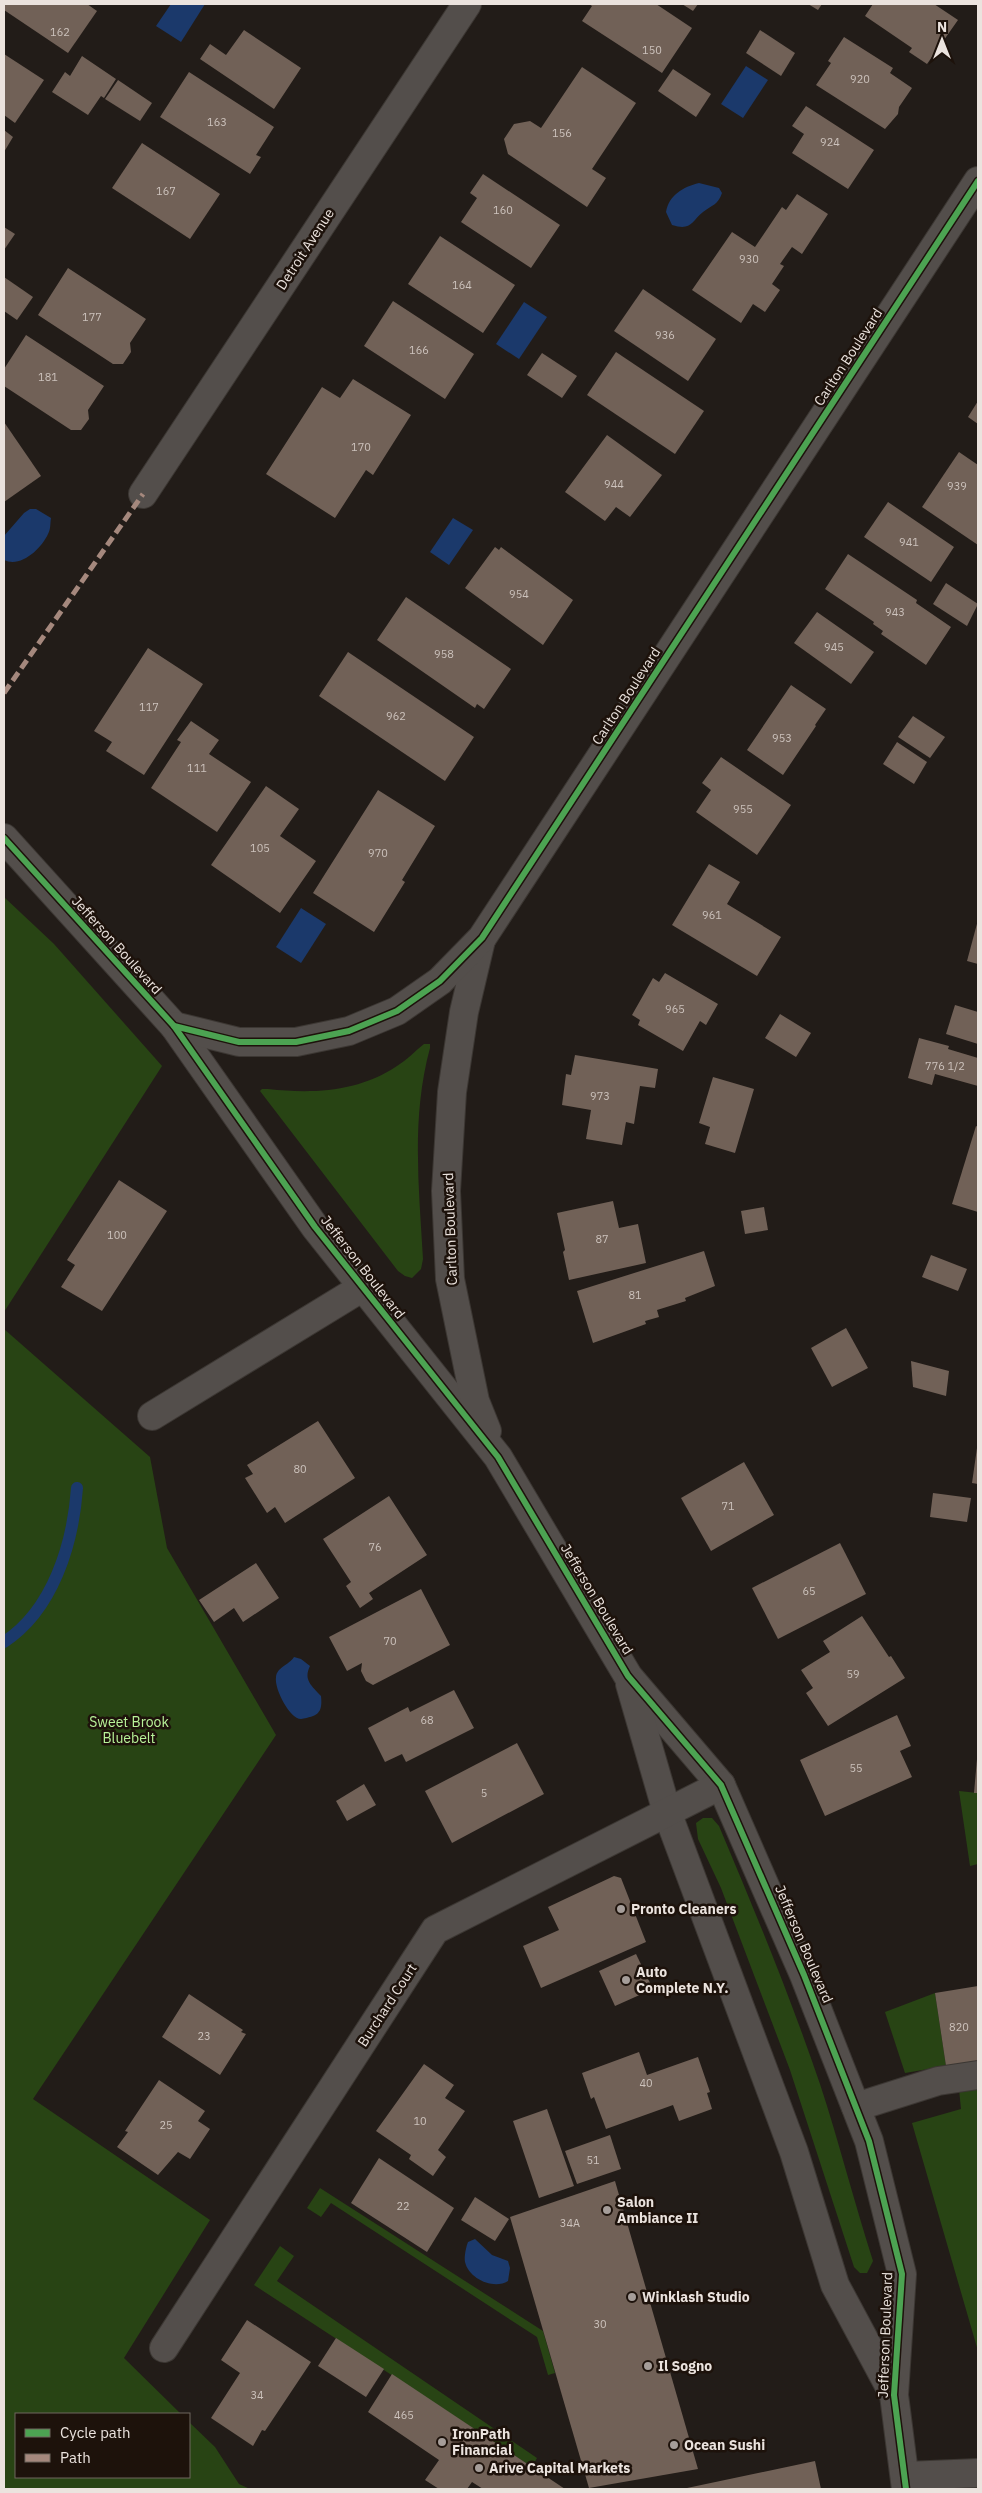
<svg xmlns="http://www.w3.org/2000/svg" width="982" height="2493" font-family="'IBM Plex Sans',sans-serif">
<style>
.green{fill:#284414}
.water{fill:#1b396b}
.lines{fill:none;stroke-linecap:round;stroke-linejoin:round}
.stream{stroke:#1b396b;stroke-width:12}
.building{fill:#716157}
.minor-casing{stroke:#3c3733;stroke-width:30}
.minor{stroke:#534e4b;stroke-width:28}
.quiet{stroke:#a5887d;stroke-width:5;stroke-dasharray:10 5;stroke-linecap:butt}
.cycleway-casing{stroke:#1d120b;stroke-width:9}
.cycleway{stroke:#4ca352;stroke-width:6}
.poi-dot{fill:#a59d99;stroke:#1d120b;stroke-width:2}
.labels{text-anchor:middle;stroke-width:5;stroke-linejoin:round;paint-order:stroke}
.number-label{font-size:11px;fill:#ccc2bc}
.street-label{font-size:14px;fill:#ebe3de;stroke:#1d120b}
.park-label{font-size:14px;fill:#b8f399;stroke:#1d120b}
.poi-label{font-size:14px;font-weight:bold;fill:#ebe3de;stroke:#1d120b;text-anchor:start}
</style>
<rect width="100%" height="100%" fill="#221c18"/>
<g class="green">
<polygon points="4,897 54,944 162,1066 4,1312"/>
<path d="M424,1044h6v4c-19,70 -11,140 -7,211l-2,10 -9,9 -7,-2 -7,-5 -138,-180 2,-2h6c45,5 90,3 129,-23 10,-6 18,-15 27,-22z"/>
<polygon points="4,1329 150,1457 167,1548 276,1735 33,2099 210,2220 124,2358 181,2414 16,2414 16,2477 189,2477 189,2422 215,2447 239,2484 250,2489 4,2489"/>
<polygon points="959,1791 978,1793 978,1864 970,1866"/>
<path d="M703,1818h9l7,8c36,85 71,170 101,258 19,58 34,118 53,177l-6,12h-7l-6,-6 -64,-197 -69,-182 -23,-49 -2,-16z"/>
<polygon points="935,1993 946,2066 905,2073 885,2012"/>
<polygon points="978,2083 978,2351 912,2123 961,2109 959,2089"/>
<polygon points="320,2188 543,2331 555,2373 548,2375 537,2337 331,2203 321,2217 307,2208"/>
<polygon points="280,2246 294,2256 277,2281 537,2458 532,2467 254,2285"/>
</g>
<g class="water">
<polygon points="171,4 205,4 181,42 156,26"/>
<polygon points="746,66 768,80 743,118 721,104"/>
<path d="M699,183l20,5 3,5c-4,12 -10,12 -19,19 -12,10 -12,19 -31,13l-6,-13c3,-17 17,-25 33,-29z"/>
<polygon points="524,302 547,317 519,359 496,344"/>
<path d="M30,509h6l15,9c-1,5 0,11 -3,16 -7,15 -27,34 -44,26v-24l20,-23z"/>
<polygon points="453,518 473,530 449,565 430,552"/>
<polygon points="301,908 326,924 301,963 276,947"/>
<path d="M294,1657l7,2 9,7c-7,14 2,20 11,30 2,18 -4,20 -20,23 -11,0 -27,-30 -25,-42 1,-10 13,-12 18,-20z"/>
<path d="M475,2239l17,16 16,6 2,7 -2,13c-14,9 -39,-2 -43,-19 -1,-5 1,-15 3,-20z"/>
</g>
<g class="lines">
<path class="stream" d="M4,1642c49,-32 69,-98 73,-154"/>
</g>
<g class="building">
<polygon points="4,4 87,4 97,11 68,53 4,10"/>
<polygon points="589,4 656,4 692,28 662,73 582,21 592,6"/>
<polygon points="682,4 698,4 693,11"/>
<polygon points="808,4 822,4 818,10"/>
<polygon points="873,4 934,4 958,20 927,64 909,52 912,48 865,16"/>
<polygon points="244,30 301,68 274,109 200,59 210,44 226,55"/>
<polygon points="760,30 795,53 781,76 746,53"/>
<polygon points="844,37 893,68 890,73 912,88 899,107 898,114 885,129 816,85 831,63 828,61"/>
<polygon points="4,54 44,80 15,123 4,115"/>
<polygon points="82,56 116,79 104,98 101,96 88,115 52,92 65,72 70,76"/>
<polygon points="582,67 636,103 592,169 606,178 587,207 508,154 504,139 514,124 530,121 541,128"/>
<polygon points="673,69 711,94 696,117 658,91"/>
<polygon points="189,72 274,127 256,155 261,157 250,174 160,117"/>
<polygon points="118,80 152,103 140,121 105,99"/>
<polygon points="806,106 874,150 848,189 792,153 804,134 792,126"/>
<polygon points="4,130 13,137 4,152"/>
<polygon points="142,143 220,194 190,239 112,188"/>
<polygon points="483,174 560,225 531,268 461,222 477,198 470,193"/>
<polygon points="797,194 828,214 802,254 792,247 780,264 784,266 772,284 780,290 765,312 753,304 741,323 692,290 732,232 755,247 782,207 786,210"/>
<polygon points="4,227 15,234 4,250"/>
<polygon points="440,236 515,285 483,333 408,284"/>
<polygon points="68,268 146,319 130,343 131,352 123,364 113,364 38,315"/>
<polygon points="4,277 33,297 17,320 4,311"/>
<polygon points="643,289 716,339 688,381 614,331"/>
<polygon points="393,301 474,354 445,399 364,346"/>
<polygon points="26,335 104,386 88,410 89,419 81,430 71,430 4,386 4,369"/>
<polygon points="616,352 704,411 675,454 587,395"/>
<polygon points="542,353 577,376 562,398 527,375"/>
<polygon points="353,379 411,415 373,475 366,470 335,518 266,474 322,387 340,398"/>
<polygon points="978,401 978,424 968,417"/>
<polygon points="4,422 41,476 4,502"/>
<polygon points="607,435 662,475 630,517 616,507 605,521 565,492"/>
<polygon points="959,452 978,465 978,545 922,507"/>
<polygon points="888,502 954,547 931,582 864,537"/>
<polygon points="495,547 499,550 501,547 573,600 543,645 465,588"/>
<polygon points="848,554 917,600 916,603 951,627 926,665 881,634 883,631 873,624 874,622 825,589"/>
<polygon points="946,583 978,604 967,626 933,604"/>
<polygon points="406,597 511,669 484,709 477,704 475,708 377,640"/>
<polygon points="817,612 874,652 851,684 794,643"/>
<polygon points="148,648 203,684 144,775 106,751 112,742 94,731"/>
<polygon points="348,652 474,737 445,781 319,696"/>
<polygon points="791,685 826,709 815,725 816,726 783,775 747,750"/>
<polygon points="913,716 945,737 930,758 898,737"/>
<polygon points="191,721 219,740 209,754 251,782 217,832 151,788 181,742 177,740"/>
<polygon points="897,742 927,762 914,784 883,764"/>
<polygon points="721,757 791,805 757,855 696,812 711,790 702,783"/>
<polygon points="266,786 299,809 280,836 316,861 280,913 211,865"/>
<polygon points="378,790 435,826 402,880 405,882 374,932 313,893"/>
<polygon points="709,864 740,882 727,904 781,937 757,976 672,925"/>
<polygon points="978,920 978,964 967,961"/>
<polygon points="665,973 718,1004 706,1025 700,1021 683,1051 638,1025 640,1020 632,1015 653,978 659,982"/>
<polygon points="955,1005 978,1012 978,1044 946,1034"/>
<polygon points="780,1014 811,1033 796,1057 765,1038"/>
<polygon points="919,1038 949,1046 948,1049 978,1058 978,1086 935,1074 932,1085 908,1078"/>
<polygon points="575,1055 658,1069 655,1088 640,1086 634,1124 626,1122 622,1145 586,1139 591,1110 562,1105 566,1074 571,1075"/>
<polygon points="713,1077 754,1089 735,1153 705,1144 710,1127 699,1123"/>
<polygon points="976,1126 978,1127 978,1212 952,1204"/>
<polygon points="119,1180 167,1211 102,1311 61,1287 75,1265 67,1260"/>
<polygon points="613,1201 619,1228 638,1224 646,1263 569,1280 563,1252 565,1250 557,1213"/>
<polygon points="764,1207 768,1230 745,1234 741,1211"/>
<polygon points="704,1251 715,1286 685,1298 686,1301 657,1310 659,1317 645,1321 646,1324 593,1343 577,1291"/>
<polygon points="931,1255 967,1269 958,1291 922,1277"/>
<polygon points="846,1328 868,1368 832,1387 811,1348"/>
<polygon points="911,1361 949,1371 946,1396 913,1387"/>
<polygon points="318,1421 355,1478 285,1523 275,1507 267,1513 245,1478 253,1474 247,1465"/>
<polygon points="977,1448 978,1448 978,1484 972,1483"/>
<polygon points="744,1462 774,1515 711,1551 681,1498"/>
<polygon points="933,1493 971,1498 967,1522 930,1517"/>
<polygon points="389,1496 427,1555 369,1593 373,1599 360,1608 346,1586 351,1582 323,1539"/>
<polygon points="840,1543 866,1594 778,1639 752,1588"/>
<polygon points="256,1563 279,1598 243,1622 234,1608 214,1622 199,1600"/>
<polygon points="421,1589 450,1645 373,1685 366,1681 361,1671 362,1663 347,1671 329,1637"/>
<polygon points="862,1616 889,1657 891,1656 905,1678 828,1726 806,1693 813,1688 801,1670 830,1652 823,1641"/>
<polygon points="454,1690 474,1728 406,1762 402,1754 385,1762 368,1728 408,1707 410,1712"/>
<polygon points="897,1715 911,1746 900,1751 912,1777 825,1816 800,1760"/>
<polygon points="517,1743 544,1794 452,1843 425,1791"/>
<polygon points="977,1759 978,1759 978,1793 974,1793"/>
<polygon points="364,1784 376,1805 347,1821 336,1801"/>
<polygon points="614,1876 621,1878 646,1942 541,1988 523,1946 559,1930 548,1907"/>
<polygon points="636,1954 653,1989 615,2006 599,1971"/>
<polygon points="978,1986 978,2061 946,2066 935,1993"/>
<polygon points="189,1994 243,2030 241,2032 246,2034 220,2075 162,2037"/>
<polygon points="639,2052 647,2075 698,2057 710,2092 707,2093 712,2109 679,2121 673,2105 606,2129 594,2097 591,2099 582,2073"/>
<polygon points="424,2064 454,2085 445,2098 465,2111 438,2150 446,2157 433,2176 409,2159 411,2155 376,2131"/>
<polygon points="159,2080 205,2111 198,2121 210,2129 190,2159 178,2152 158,2175 117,2147 128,2132 125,2131"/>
<polygon points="547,2109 574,2186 539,2198 513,2121"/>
<polygon points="610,2135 621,2169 577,2184 565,2151"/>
<polygon points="379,2158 454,2208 427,2252 351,2203"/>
<polygon points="615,2181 698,2469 589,2488 510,2217"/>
<polygon points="475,2197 509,2219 495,2241 461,2220"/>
<polygon points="247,2320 311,2362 265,2431 262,2430 253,2446 211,2418 240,2373 221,2360"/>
<polygon points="336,2338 384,2369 366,2397 318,2366"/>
<polygon points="392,2374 532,2467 565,2489 483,2489 472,2482 467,2489 439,2489 425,2480 439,2460 368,2412"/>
<polygon points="815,2461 821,2489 688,2489 687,2488"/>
</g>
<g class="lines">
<defs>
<g id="minor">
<polyline points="143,494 467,4"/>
<polyline points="4,838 174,1026 315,1227 498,1457 628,1676 721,1785 804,1975 869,2141 902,2274 894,2395 906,2489"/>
<polyline points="481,940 464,1012 452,1092 446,1191 450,1279 475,1401 487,1431"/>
<polyline points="174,1026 239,1042 296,1042 349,1031 397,1011 440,981 482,938 978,181"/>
<polyline points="152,1416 363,1287"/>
<polyline points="630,1684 667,1812 794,2152 835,2285 894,2395"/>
<polyline points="856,2107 938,2081 978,2075"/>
<polyline points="164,2348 435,1930 721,1785"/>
<polyline points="906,2476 978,2473"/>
</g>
</defs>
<use href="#minor" class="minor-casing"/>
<use href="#minor" class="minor"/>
<polyline class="quiet" points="4,693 143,494"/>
<defs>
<g id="cycleway">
<polyline points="4,838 174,1026 315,1227 498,1457 628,1676 721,1785 804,1975 869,2141 902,2274 894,2395 906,2489"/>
<polyline points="174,1026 239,1042 296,1042 349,1031 397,1011 440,981 482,938 978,181"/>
</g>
</defs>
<use href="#cycleway" class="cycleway-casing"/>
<use href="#cycleway" class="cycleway"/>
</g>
<g class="poi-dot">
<circle cx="621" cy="1909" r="5"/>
<circle cx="626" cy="1980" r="5"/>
<circle cx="607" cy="2210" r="5"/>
<circle cx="632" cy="2297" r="5"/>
<circle cx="648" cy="2366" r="5"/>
<circle cx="442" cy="2442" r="5"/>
<circle cx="674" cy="2445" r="5"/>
<circle cx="479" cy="2468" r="5"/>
</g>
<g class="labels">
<g class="number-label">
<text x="60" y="36">162</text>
<text x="652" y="54">150</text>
<text x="860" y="83">920</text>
<text x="217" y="126">163</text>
<text x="562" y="137">156</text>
<text x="830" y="146">924</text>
<text x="166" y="195">167</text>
<text x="503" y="214">160</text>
<text x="749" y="263">930</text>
<text x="462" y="289">164</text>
<text x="92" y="321">177</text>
<text x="665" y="339">936</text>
<text x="419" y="354">166</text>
<text x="48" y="381">181</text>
<text x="361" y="451">170</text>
<text x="614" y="488">944</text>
<text x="957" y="490">939</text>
<text x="909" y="546">941</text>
<text x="519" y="598">954</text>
<text x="895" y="616">943</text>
<text x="834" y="651">945</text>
<text x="444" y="658">958</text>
<text x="149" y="711">117</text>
<text x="396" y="720">962</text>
<text x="782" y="742">953</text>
<text x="197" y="772">111</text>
<text x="743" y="813">955</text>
<text x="260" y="852">105</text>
<text x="378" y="857">970</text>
<text x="712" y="919">961</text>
<text x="675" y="1013">965</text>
<text x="945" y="1070">776 1/2</text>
<text x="600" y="1100">973</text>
<text x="117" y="1239">100</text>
<text x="602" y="1243">87</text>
<text x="635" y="1299">81</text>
<text x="300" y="1473">80</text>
<text x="728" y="1510">71</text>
<text x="375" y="1551">76</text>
<text x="809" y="1595">65</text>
<text x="390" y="1645">70</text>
<text x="853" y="1678">59</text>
<text x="427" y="1724">68</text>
<text x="856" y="1772">55</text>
<text x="484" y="1797">5</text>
<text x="959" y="2031">820</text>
<text x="204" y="2040">23</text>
<text x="646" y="2087">40</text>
<text x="420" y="2125">10</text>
<text x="166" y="2129">25</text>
<text x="593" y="2164">51</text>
<text x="403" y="2210">22</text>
<text x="570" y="2227">34A</text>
<text x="600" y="2328">30</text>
<text x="257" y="2399">34</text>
<text x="404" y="2419">465</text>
</g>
<g class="street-label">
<text transform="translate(305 249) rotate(-57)" y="5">Detroit Avenue</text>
<text transform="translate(848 357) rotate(-57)" y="5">Carlton Boulevard</text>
<text transform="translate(626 696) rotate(-57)" y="5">Carlton Boulevard</text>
<text transform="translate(117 945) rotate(48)" y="5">Jefferson Boulevard</text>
<text transform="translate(450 1229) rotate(-92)" y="5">Carlton Boulevard</text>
<text transform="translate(363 1267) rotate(52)" y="5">Jefferson Boulevard</text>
<text transform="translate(597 1599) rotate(59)" y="5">Jefferson Boulevard</text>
<text transform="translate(804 1944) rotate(67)" y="5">Jefferson Boulevard</text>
<text transform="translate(387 2005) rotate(-57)" y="5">Burchard Court</text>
<text transform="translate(885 2335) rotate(-88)" y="5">Jefferson Boulevard</text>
</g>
<g class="park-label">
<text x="129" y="1727">Sweet Brook<tspan x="129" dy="16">Bluebelt</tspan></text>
</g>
<g class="poi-label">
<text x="631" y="1914">Pronto Cleaners</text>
<text x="636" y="1977">Auto<tspan x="636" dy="16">Complete N.Y.</tspan></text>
<text x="617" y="2207">Salon<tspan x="617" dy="16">Ambiance II</tspan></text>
<text x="642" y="2302">Winklash Studio</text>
<text x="658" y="2371">Il Sogno</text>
<text x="452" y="2439">IronPath<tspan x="452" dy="16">Financial</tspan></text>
<text x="684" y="2450">Ocean Sushi</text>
<text x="489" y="2473">Arive Capital Markets</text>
</g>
</g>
<rect width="982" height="2493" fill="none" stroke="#ebe3de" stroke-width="10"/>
<rect x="15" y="2413" width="175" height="65" fill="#1d120b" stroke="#6f665f"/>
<rect x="25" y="2429" width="25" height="8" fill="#4ca352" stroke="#6f665f"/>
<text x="60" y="2438" font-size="15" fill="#ebe3de">Cycle path</text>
<rect x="25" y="2454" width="25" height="8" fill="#a5887d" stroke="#6f665f"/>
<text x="60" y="2463" font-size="15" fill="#ebe3de">Path</text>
<g transform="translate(942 40)" stroke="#1d120b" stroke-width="4" paint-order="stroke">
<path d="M0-4L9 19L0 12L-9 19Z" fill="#ebe3de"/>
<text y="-8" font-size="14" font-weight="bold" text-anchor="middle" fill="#ebe3de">N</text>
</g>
</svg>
